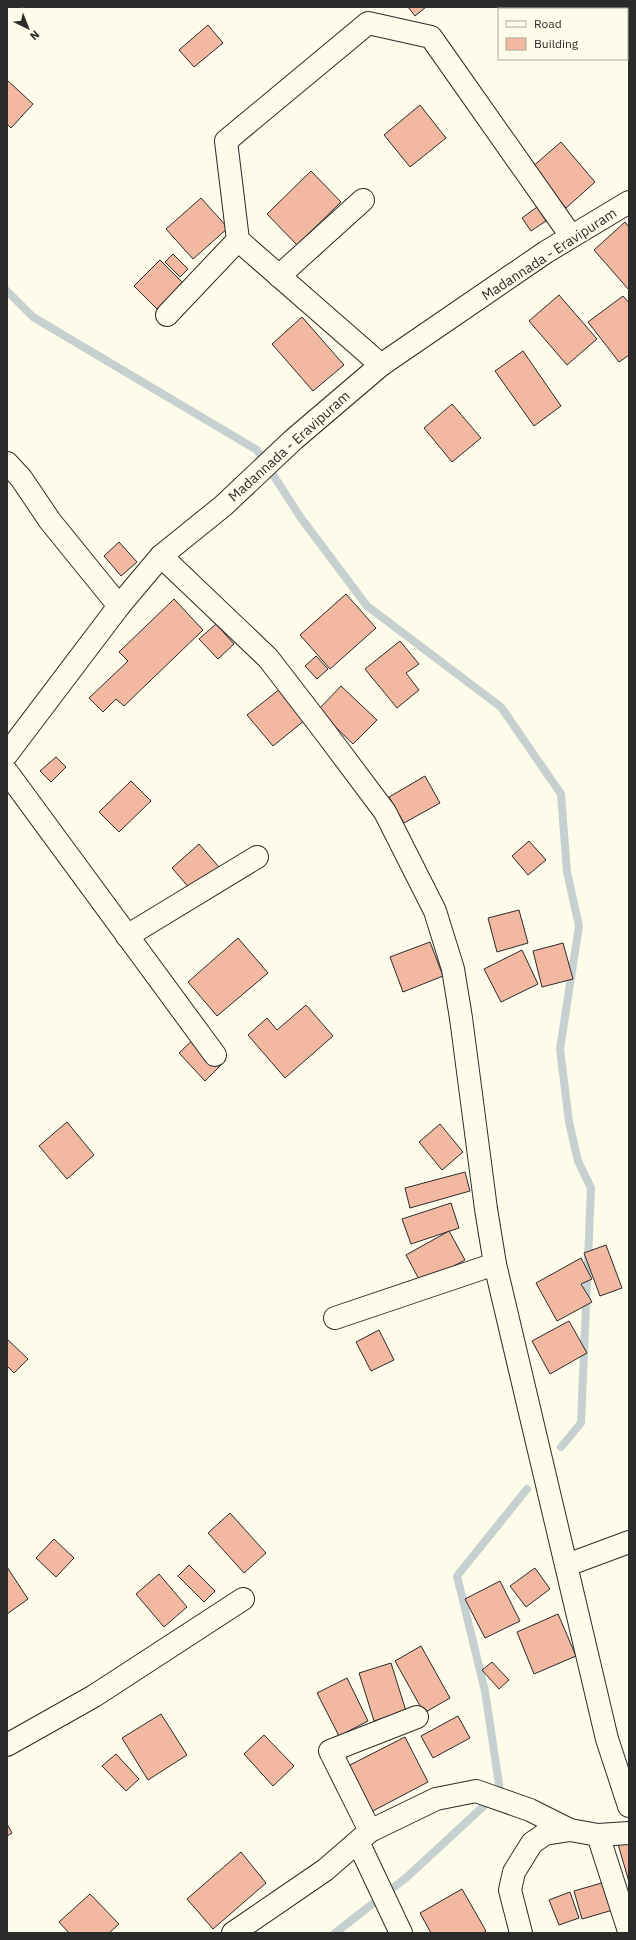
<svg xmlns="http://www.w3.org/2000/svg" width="636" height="1940" font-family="'IBM Plex Sans',sans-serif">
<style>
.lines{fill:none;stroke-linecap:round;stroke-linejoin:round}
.stream{stroke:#c7d0d0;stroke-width:8}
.building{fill:#f2b8a0;stroke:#2b2b2b}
.minor-casing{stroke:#2b2b2b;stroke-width:24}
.secondary-casing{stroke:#2b2b2b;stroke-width:24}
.minor{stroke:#fdfbea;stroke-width:22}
.secondary{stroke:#fdfbea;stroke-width:22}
.labels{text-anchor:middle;stroke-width:3;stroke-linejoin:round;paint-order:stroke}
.street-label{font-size:14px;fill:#2b2b2b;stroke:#fdfbea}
</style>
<rect width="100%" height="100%" fill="#fdfbea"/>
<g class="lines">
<g class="stream">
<polyline points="7,291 33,317 257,450 301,518 367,606 501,707 561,794 567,872 579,926 560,1049 569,1122 578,1161 591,1188 581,1423 561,1447"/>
<polyline points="335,1933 407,1877 500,1791 485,1691 457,1576 527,1489"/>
</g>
</g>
<g class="building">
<polygon points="408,7 426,7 415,16"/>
<polygon points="208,25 223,43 194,67 179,50"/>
<polygon points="7,80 33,104 11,128 7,124"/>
<polygon points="420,105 446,138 410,167 384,135"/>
<polygon points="561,142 595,182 566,208 531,168"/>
<polygon points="311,171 341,202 297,245 267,214"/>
<polygon points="201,198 228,228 193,259 166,229"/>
<polygon points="537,207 546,221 531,231 522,218"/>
<polygon points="625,222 629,227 629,290 594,250"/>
<polygon points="173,254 188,269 180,277 165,262"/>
<polygon points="160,260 183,283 157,309 134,286"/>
<polygon points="559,295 597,339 567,365 529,321"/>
<polygon points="623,296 629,303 629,355 619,362 588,322"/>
<polygon points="302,317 344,365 313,391 272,344"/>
<polygon points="523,351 561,406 534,426 495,371"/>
<polygon points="452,404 481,438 452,462 424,428"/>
<polygon points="119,542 137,562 121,576 104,556"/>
<polygon points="346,594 376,628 330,669 300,635"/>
<polygon points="174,599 203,630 124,706 116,699 103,712 89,698 128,661 119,652"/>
<polygon points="216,624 234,644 218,659 199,639"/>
<polygon points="400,641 419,664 406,673 419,690 397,708 365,669"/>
<polygon points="316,656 328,669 317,679 305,666"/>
<polygon points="285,685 310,716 273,746 247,715"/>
<polygon points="341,686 377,720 353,744 318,710"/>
<polygon points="56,757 66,767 51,782 40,771"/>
<polygon points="425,776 440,803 404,823 389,797"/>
<polygon points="131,781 151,801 119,832 99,812"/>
<polygon points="529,841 546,860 528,875 512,856"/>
<polygon points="199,844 219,867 192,891 172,868"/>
<polygon points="519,910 528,943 497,952 488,918"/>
<polygon points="238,938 268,973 217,1016 188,982"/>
<polygon points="430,942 443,976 403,992 390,957"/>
<polygon points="563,943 573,979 542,987 533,951"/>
<polygon points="522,950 538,984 501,1002 484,969"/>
<polygon points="306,1005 333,1036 285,1078 248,1035 267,1018 277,1030"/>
<polygon points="200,1033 226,1060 205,1081 179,1053"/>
<polygon points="67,1122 94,1155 67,1179 39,1146"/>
<polygon points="440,1124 463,1152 442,1170 419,1142"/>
<polygon points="465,1172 470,1191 410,1208 405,1188"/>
<polygon points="451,1203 459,1228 411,1244 402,1219"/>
<polygon points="449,1231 465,1260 421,1283 406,1255"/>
<polygon points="606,1245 622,1288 600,1296 584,1253"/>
<polygon points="581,1258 592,1279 581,1284 592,1302 557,1321 536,1283"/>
<polygon points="569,1321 587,1353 550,1374 532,1341"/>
<polygon points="379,1330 394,1360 371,1371 356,1342"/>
<polygon points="7,1339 28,1359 14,1373 7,1366"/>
<polygon points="230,1513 266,1553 244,1573 208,1533"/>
<polygon points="54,1539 74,1558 56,1577 36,1558"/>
<polygon points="189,1565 215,1591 204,1602 178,1576"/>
<polygon points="7,1567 28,1599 7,1614"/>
<polygon points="535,1568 550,1589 526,1607 510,1586"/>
<polygon points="159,1574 187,1607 164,1627 136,1594"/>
<polygon points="500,1581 520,1621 485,1638 465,1599"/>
<polygon points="558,1614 576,1656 534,1674 517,1632"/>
<polygon points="421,1646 450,1698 424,1713 395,1661"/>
<polygon points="492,1662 509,1680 499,1689 482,1670"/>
<polygon points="391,1663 406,1711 374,1721 359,1673"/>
<polygon points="347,1678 368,1721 339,1736 317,1693"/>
<polygon points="161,1714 187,1755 148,1780 122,1738"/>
<polygon points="458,1716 470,1738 433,1758 421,1736"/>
<polygon points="264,1735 294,1766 273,1786 244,1754"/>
<polygon points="405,1737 428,1782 369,1813 346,1767"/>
<polygon points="116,1754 139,1779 126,1791 102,1766"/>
<polygon points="7,1824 12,1833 7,1836"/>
<polygon points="629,1841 629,1882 618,1844"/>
<polygon points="241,1852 266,1883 213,1929 187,1899"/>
<polygon points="605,1882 613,1910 582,1919 574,1891"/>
<polygon points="462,1889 486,1931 483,1933 431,1933 420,1913"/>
<polygon points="570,1892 579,1918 559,1925 549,1900"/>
<polygon points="90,1894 119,1924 109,1933 69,1933 59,1922"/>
</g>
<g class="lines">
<defs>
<g id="minor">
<polyline points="279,276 363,200"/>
<polyline points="167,315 238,240"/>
<polyline points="381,365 238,240 226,141 368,23 431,37 571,236"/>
<polyline points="7,463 21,478 50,521 119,606"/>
<polyline points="161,556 268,658 325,732 385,812 435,911 453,969 461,1018 486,1209 495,1264 607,1739 629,1806"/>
<polyline points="7,772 215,1055"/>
<polyline points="127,936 257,857"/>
<polyline points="335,1318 495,1264"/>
<polyline points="567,1565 629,1542"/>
<polyline points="7,1745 94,1696 243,1599"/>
<polyline points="370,1831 330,1751 417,1717"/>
<polyline points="598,1835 629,1931"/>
<polyline points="358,1842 401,1933"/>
<polyline points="233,1933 325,1870 370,1831 436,1799 476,1791 530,1810 570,1830"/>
<polyline points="521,1933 510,1890 514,1872 532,1843 545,1834 570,1830 598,1835 629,1833"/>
</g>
<polyline id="secondary" points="7,754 119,606 161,556 223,506 293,440 381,365 546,252 629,202"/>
</defs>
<use href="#minor" class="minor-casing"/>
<use href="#secondary" class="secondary-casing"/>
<use href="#minor" class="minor"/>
<use href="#secondary" class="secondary"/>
</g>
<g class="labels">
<g class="street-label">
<text transform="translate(549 254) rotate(-33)" y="5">Madannada - Eravipuram</text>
<text transform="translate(289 446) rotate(-42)" y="5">Madannada - Eravipuram</text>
</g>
</g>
<rect width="636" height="1940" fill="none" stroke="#2b2b2b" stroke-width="16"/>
<rect x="498" y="8" width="130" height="52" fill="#fdfbea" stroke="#a9a89e"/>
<rect x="506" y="21" width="20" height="6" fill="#fdfbea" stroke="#a9a89e"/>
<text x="534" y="28" font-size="12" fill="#2b2b2b">Road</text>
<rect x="506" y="38" width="20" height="12" fill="#f2b8a0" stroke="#a9a89e"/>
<text x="534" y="48" font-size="12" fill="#2b2b2b">Building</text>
<g transform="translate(28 28) rotate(137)" stroke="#fdfbea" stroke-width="3" paint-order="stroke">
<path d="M0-3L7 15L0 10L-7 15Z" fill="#2b2b2b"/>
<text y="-6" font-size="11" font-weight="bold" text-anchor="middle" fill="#2b2b2b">N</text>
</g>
</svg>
